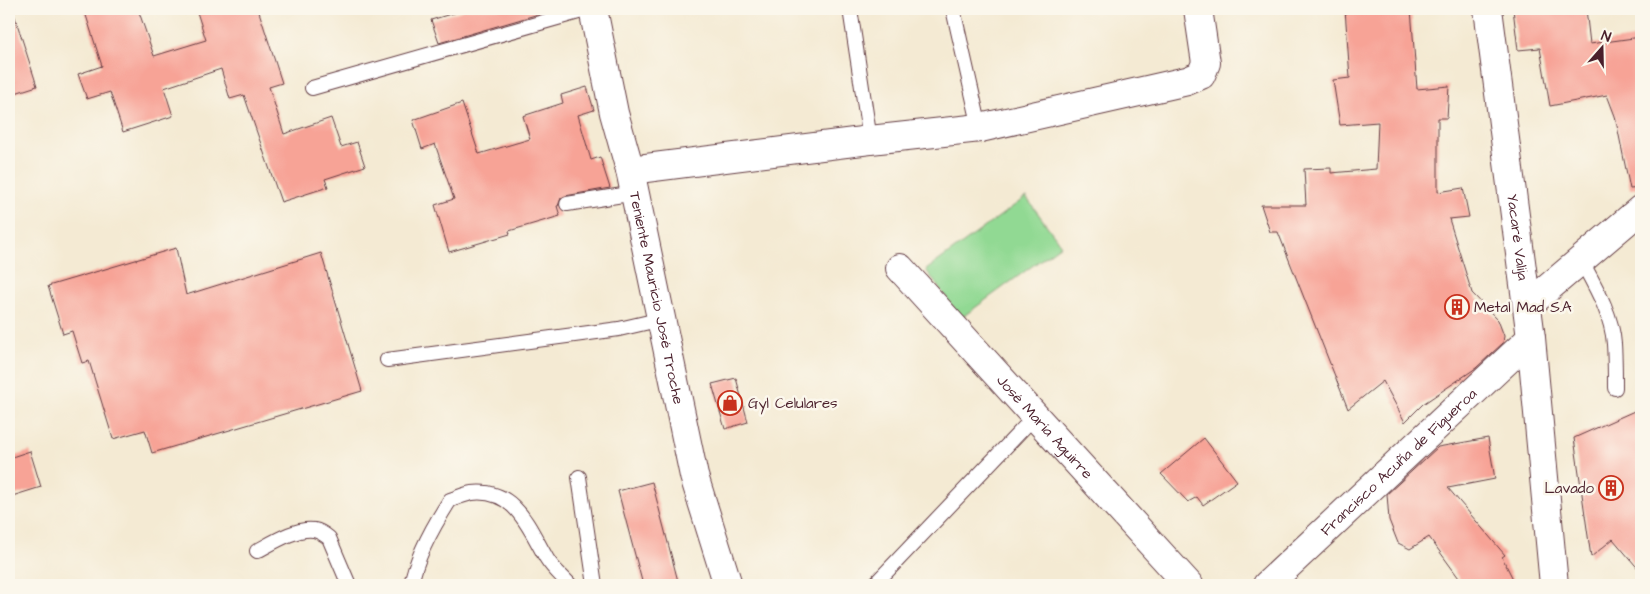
<svg xmlns="http://www.w3.org/2000/svg" width="1650" height="594" font-family="'Architects Daughter',sans-serif">
<style>
.green{fill:#91d993;stroke:#6e7c5f}
.building{fill:#f7a396}
.lines{fill:none;stroke-linecap:round;stroke-linejoin:round}
.service-casing{stroke:#643d44;stroke-width:16}
.minor-casing{stroke:#643d44;stroke-width:30}
.tertiary-casing{stroke:#643d44;stroke-width:30}
.service{stroke:#fff;stroke-width:14}
.minor{stroke:#fff;stroke-width:28}
.tertiary{stroke:#fff;stroke-width:28}
.labels{text-anchor:middle;stroke-width:5;stroke-linejoin:round;paint-order:stroke}
.street-label{font-size:15px;fill:#4a1f2b;stroke:#fbf7ec}
.poi-label{font-size:15px;fill:#4a1f2b;stroke:#fbf7ec;text-anchor:start}
</style>
<rect width="100%" height="100%" fill="#fbf7ec"/>
<filter id="ink" filterUnits="userSpaceOnUse"><feTurbulence type="fractalNoise" baseFrequency=".02" numOctaves="2"/><feDisplacementMap in="SourceGraphic" scale="10" xChannelSelector="R" yChannelSelector="G"/><feConvolveMatrix kernelMatrix="1 2 1 2 8 2 1 2 1" color-interpolation-filters="sRGB"/></filter>
<filter id="wash" filterUnits="userSpaceOnUse"><feTurbulence type="fractalNoise" baseFrequency=".0096" numOctaves="4" result="noise"/><feDisplacementMap in="SourceGraphic" scale="20" xChannelSelector="R" yChannelSelector="G"/><feGaussianBlur stdDeviation="1.12" result="paint"/><feColorMatrix in="noise" values="0 0 0 0 0 0 0 0 0 0 0 0 0 0 0 0 0 1.4 0 .05"/><feComposite in="paint" operator="in"/></filter>
<g filter="url(#wash)">
<rect width="100%" height="100%" fill="#f4ead3"/>
<polygon class="green" points="1026,197 1061,245 961,318 926,270"/>
<g id="blocks">
<g class="building">
<polygon points="84,9 138,9 154,56 206,40 196,9 258,9 282,83 269,87 284,134 331,118 341,147 357,142 365,166 325,179 328,187 281,202 244,95 230,99 221,69 164,88 173,116 123,132 110,92 87,99 78,74 102,66"/>
<polygon points="467,9 556,9 439,43 431,20"/>
<polygon points="1345,9 1411,9 1417,89 1449,86 1447,118 1438,118 1438,192 1463,188 1469,217 1449,219 1472,293 1498,320 1504,336 1503,343 1476,368 1423,404 1405,422 1383,381 1348,409 1278,232 1270,232 1261,205 1306,205 1304,169 1331,168 1331,173 1376,169 1378,122 1340,125 1333,80 1350,78"/>
<polygon points="1513,9 1586,9 1590,44 1641,37 1641,188 1630,189 1615,116 1607,95 1550,106 1540,48 1518,50"/>
<polygon points="14,14 37,86 9,95 9,15"/>
<polygon points="587,87 594,110 578,115 591,160 600,157 610,188 565,196 561,198 558,206 557,206 560,216 509,231 510,234 449,252 435,205 454,199 435,144 422,149 413,120 462,103 479,154 530,139 523,116 563,103 561,95"/>
<polygon points="176,248 186,295 321,253 362,391 152,453 145,430 113,439 89,361 82,363 72,331 63,334 48,286"/>
<polygon points="736,378 748,422 725,429 712,384"/>
<polygon points="1641,408 1641,572 1613,539 1591,557 1574,438"/>
<polygon points="1204,438 1237,481 1203,505 1197,497 1188,502 1161,474"/>
<polygon points="1488,438 1495,479 1448,488 1505,555 1502,557 1516,585 1464,585 1429,537 1410,549 1398,543 1389,520 1387,494 1438,447"/>
<polygon points="30,451 41,487 9,497 9,458"/>
<polygon points="652,482 679,585 643,585 618,491"/>
</g>
</g>
</g>
<g filter="url(#ink)">
<use href="#blocks" fill-opacity="0" stroke="#643d44" stroke-width="1"/>
<g class="lines">
<defs>
<g id="service">
<polyline points="850,9 870,140"/>
<polyline points="953,9 980,128"/>
<polyline points="312,88 589,9"/>
<polyline points="567,204 635,193"/>
<path d="M1581,260c14,26 31,54 33,84 1,14 1,29 1,44"/>
<polyline points="387,360 619,329 662,319"/>
<polyline points="579,477 595,585"/>
<path d="M257,551c15,-8 40,-24 57,-21 6,1 10,4 15,8l20,47"/>
<path d="M411,585c5,-29 23,-60 39,-85 7,-2 15,-6 22,-7 44,-5 57,36 75,66 6,10 16,18 23,26"/>
<polyline points="874,585 1035,416"/>
</g>
<g id="minor">
<polyline points="630,170 870,140 980,128 1187,81 1201,75 1206,63 1198,9"/>
<path id="s1" d="M900,268l289,317"/>
<polyline points="1527,306 1641,209"/>
<path id="s2" d="M1267,585l264,-247"/>
</g>
<g id="tertiary">
<path id="s3" d="M593,9l21,104 16,57 64,306 34,109"/>
<path id="s4" d="M1488,9l43,329 23,247"/>
</g>
</defs>
<use href="#service" class="service-casing"/>
<use href="#minor" class="minor-casing"/>
<use href="#tertiary" class="tertiary-casing"/>
<use href="#service" class="service"/>
<use href="#minor" class="minor"/>
<use href="#tertiary" class="tertiary"/>
</g>
</g>
<defs>
<symbol id="building-ring" viewBox="-11 -11 22 22"><circle r="9.5" fill="#fbf7ec" stroke="#c8321e" stroke-width="1.5"/><path d="M-4-6H4V6H1V3H-1V6H-4ZM-2.5-4.3h1.7v1.8h-1.7ZM.8-4.3h1.7v1.8H.8ZM-2.5-1h1.7V.8h-1.7ZM.8-1h1.7V.8H.8Z" fill="#c8321e"/></symbol>
<symbol id="shop-ring" viewBox="-11 -11 22 22"><circle r="9.5" fill="#fbf7ec" stroke="#c8321e" stroke-width="1.5"/><path d="M-5-2.5h2.3a2.7 3.5 0 0 1 5.4 0H5L5.5 6h-11ZM-1.5-2.5h3a1.5 2.3 0 0 0-3 0Z" fill="#c8321e"/></symbol>
</defs>
<g fill-rule="evenodd">
<use href="#building-ring" x="1443" y="293" width="28" height="28"/>
<use href="#shop-ring" x="716" y="389" width="28" height="28"/>
<use href="#building-ring" x="1597" y="474" width="28" height="28"/>
</g>
<g class="labels">
<g class="street-label">
<text dy="5" stroke="none"><textPath href="#s4" startOffset="230">Yacaré Valija</textPath></text>
<text dy="5" stroke="none"><textPath href="#s3" startOffset="296">Teniente Mauricio José Troche</textPath></text>
<text dy="5" stroke="none"><textPath href="#s1" startOffset="215">José María Aguirre</textPath></text>
<text dy="5" stroke="none"><textPath href="#s2" startOffset="180">Francisco Acuña de Figueroa</textPath></text>
</g>
<g class="poi-label">
<text x="1474" y="312">Metal Mad S.A</text>
<text x="748" y="408">Gyl Celulares</text>
<text x="1594" y="493" text-anchor="end">Lavado</text>
</g>
</g>
<rect width="1650" height="594" fill="none" stroke="#fbf7ec" stroke-width="30"/>
<g transform="translate(1602 48) rotate(20)" stroke="#fbf7ec" stroke-width="4" paint-order="stroke">
<path d="M0-4L9 19L0 12L-9 19Z" fill="#4a1f2b"/>
<text y="-8" font-size="14" font-weight="bold" text-anchor="middle" fill="#4a1f2b">N</text>
</g>
</svg>
